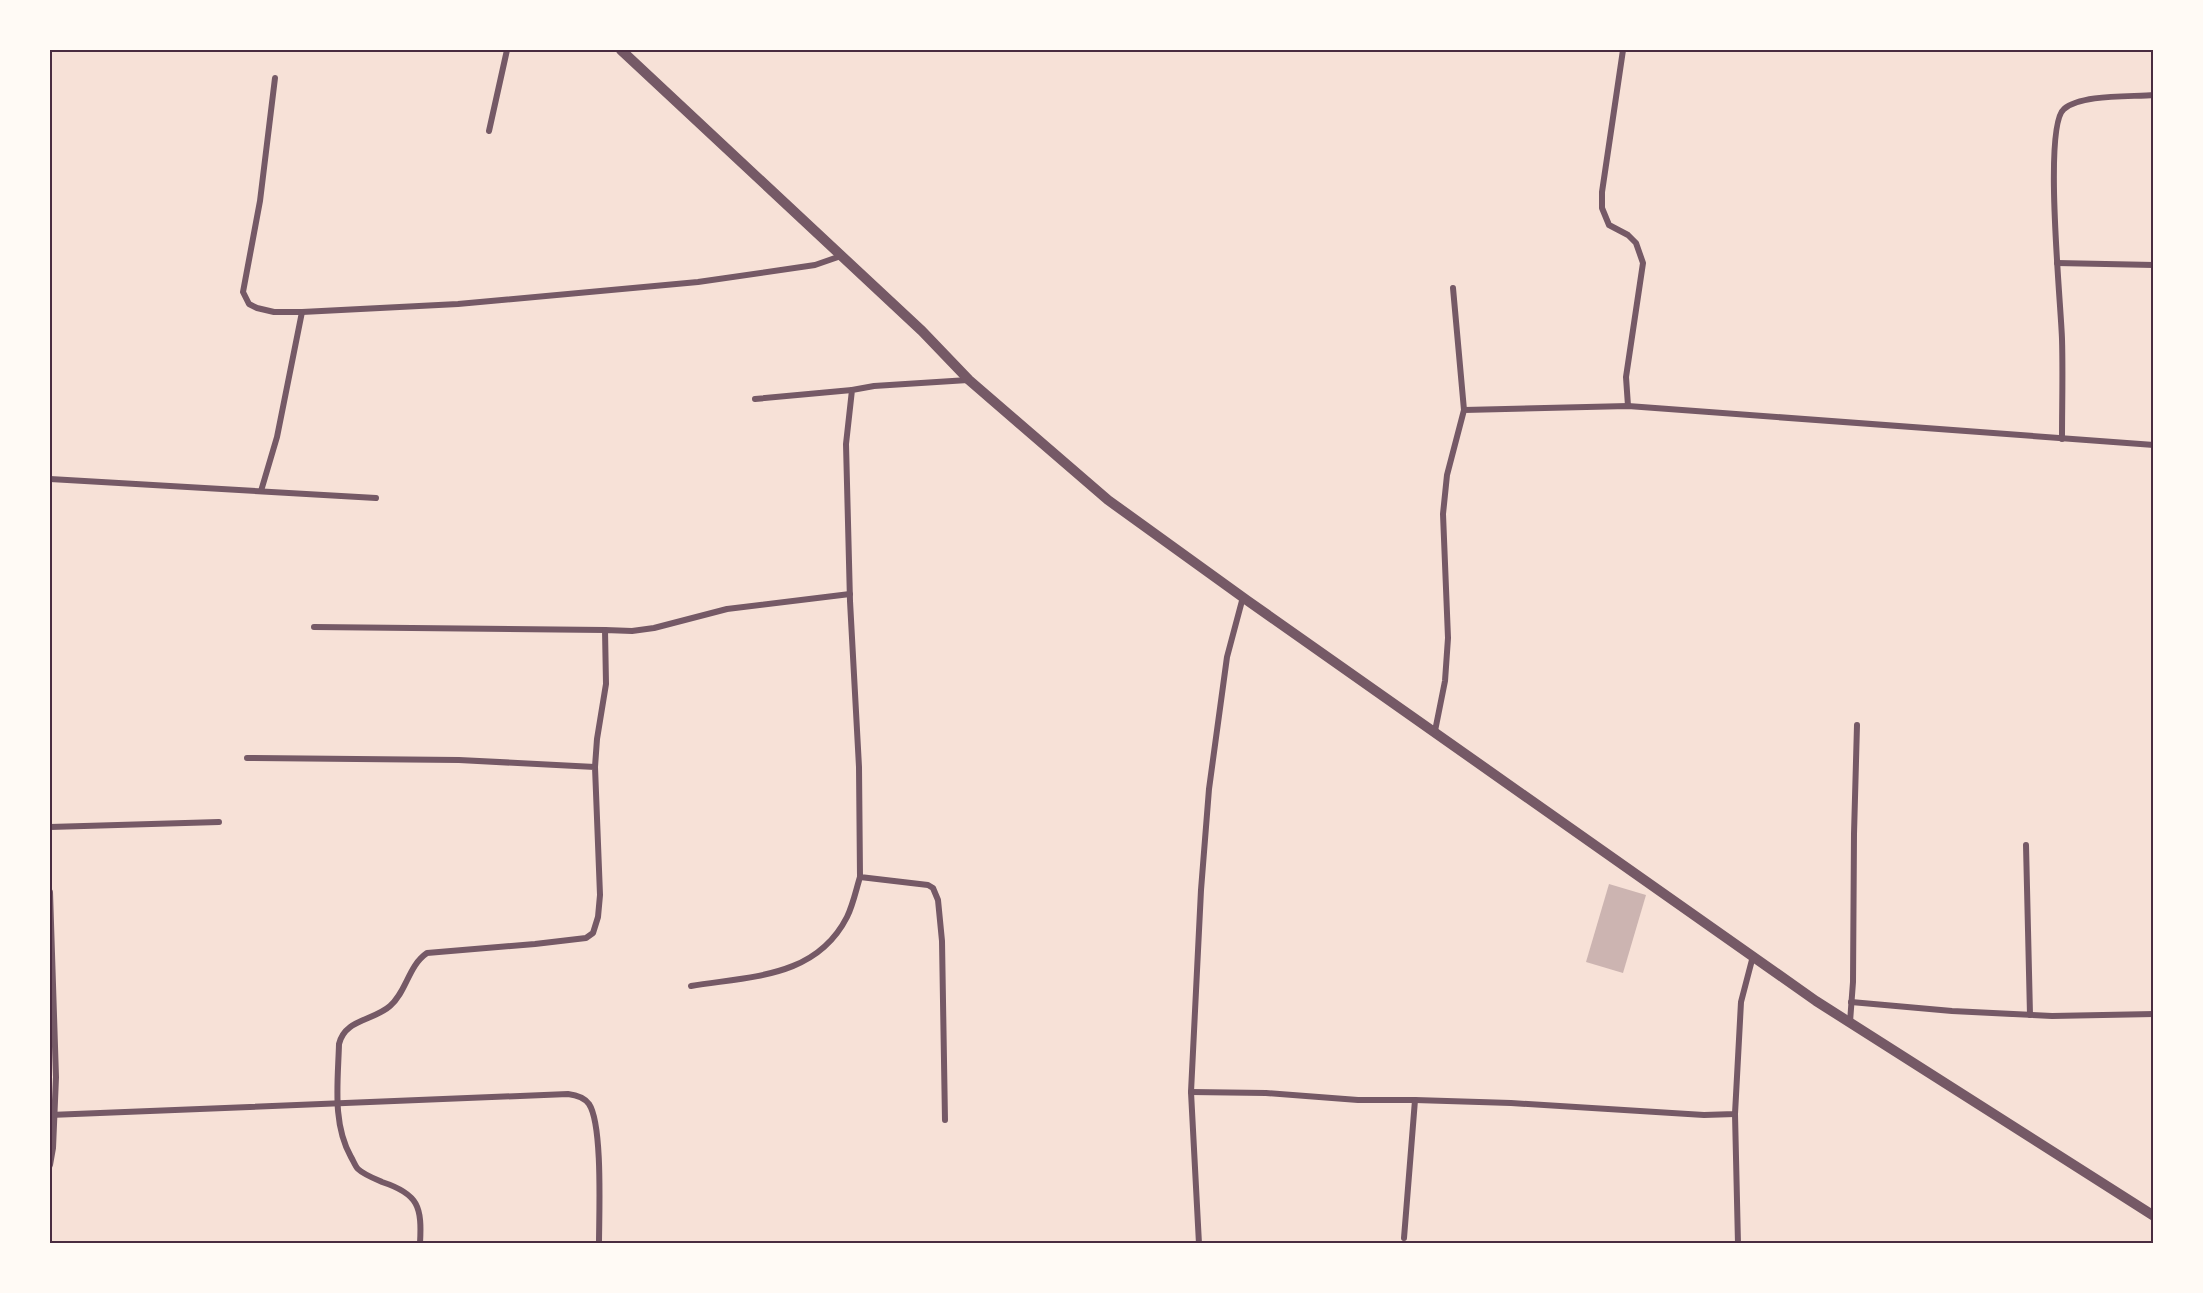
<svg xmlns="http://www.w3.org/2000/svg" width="2203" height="1293" font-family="Barlow,sans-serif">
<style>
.building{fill:#ccb4b1}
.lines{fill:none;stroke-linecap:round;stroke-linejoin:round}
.minor{stroke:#755966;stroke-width:6}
.tertiary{stroke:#755966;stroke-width:10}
.neatline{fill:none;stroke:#4a2c40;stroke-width:2}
</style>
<rect width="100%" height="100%" fill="#f7e1d7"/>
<polygon class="building" points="1609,884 1646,895 1623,973 1586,962"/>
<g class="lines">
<g class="minor">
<polyline points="1623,50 1602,192 1602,208 1609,225 1628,235 1636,243 1643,263 1626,377 1628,406"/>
<polyline points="275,78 260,201 243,292 249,304 257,308 274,312 302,312 458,304 698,282 815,265 841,256"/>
<polyline points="489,131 507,50"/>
<polyline points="2057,263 2154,265"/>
<polyline points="1453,288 1464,410"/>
<polyline points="755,399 852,390"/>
<path d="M2062,439c0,-33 1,-67 0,-100 -1,-35 -19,-213 2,-230 17,-15 67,-12 90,-14"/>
<polyline points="50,479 376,498"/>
<polyline points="261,491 277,437 302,312"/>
<polyline points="314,627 605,630"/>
<polyline points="1435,731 1445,681 1448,638 1443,514 1447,475 1464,410 1628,406 2154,445"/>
<path d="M247,758l212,2 136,7 5,128 -2,22 -5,16 -7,5 -51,6 -108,9c-19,13 -20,38 -37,53 -17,15 -45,13 -51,38 -1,38 -7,79 12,113 2,3 4,9 7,12 5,5 17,10 24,13 37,12 40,25 38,62"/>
<polyline points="595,767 597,739 606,684 605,630 632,631 654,628 727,609 850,594"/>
<polyline points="50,827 219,822"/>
<polyline points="2026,845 2030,1015"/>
<polyline points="50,892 56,1077 53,1148 50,1165"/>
<path d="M691,986c60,-10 125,-8 156,-69 6,-12 9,-27 13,-40"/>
<polyline points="1851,1002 1952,1011 2052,1016 2154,1014"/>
<polyline points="1850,1022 1853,982 1854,834 1857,725"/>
<polyline points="1191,1092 1266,1093 1358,1100 1415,1100 1511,1103 1704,1115 1735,1114 1741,1002 1753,956"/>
<polyline points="1735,1114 1738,1244"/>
<path d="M50,1115l518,-21c8,1 16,3 21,10 14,21 10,111 10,140"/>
<polyline points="945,1120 942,941 938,900 933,888 928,885 860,877 859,767 850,601 846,444 852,390 874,386 968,380"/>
<polyline points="1404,1238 1415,1100"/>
<polyline points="1199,1244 1191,1092 1201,890 1209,789 1227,657 1243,597"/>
</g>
<polyline class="tertiary" points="621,50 922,331 969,380 1108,500 1248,601 1816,1001 2154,1216"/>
</g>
<rect width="2203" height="1293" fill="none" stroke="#fffaf5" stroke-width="102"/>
<rect x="51" y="51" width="2101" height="1191" class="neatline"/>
</svg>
